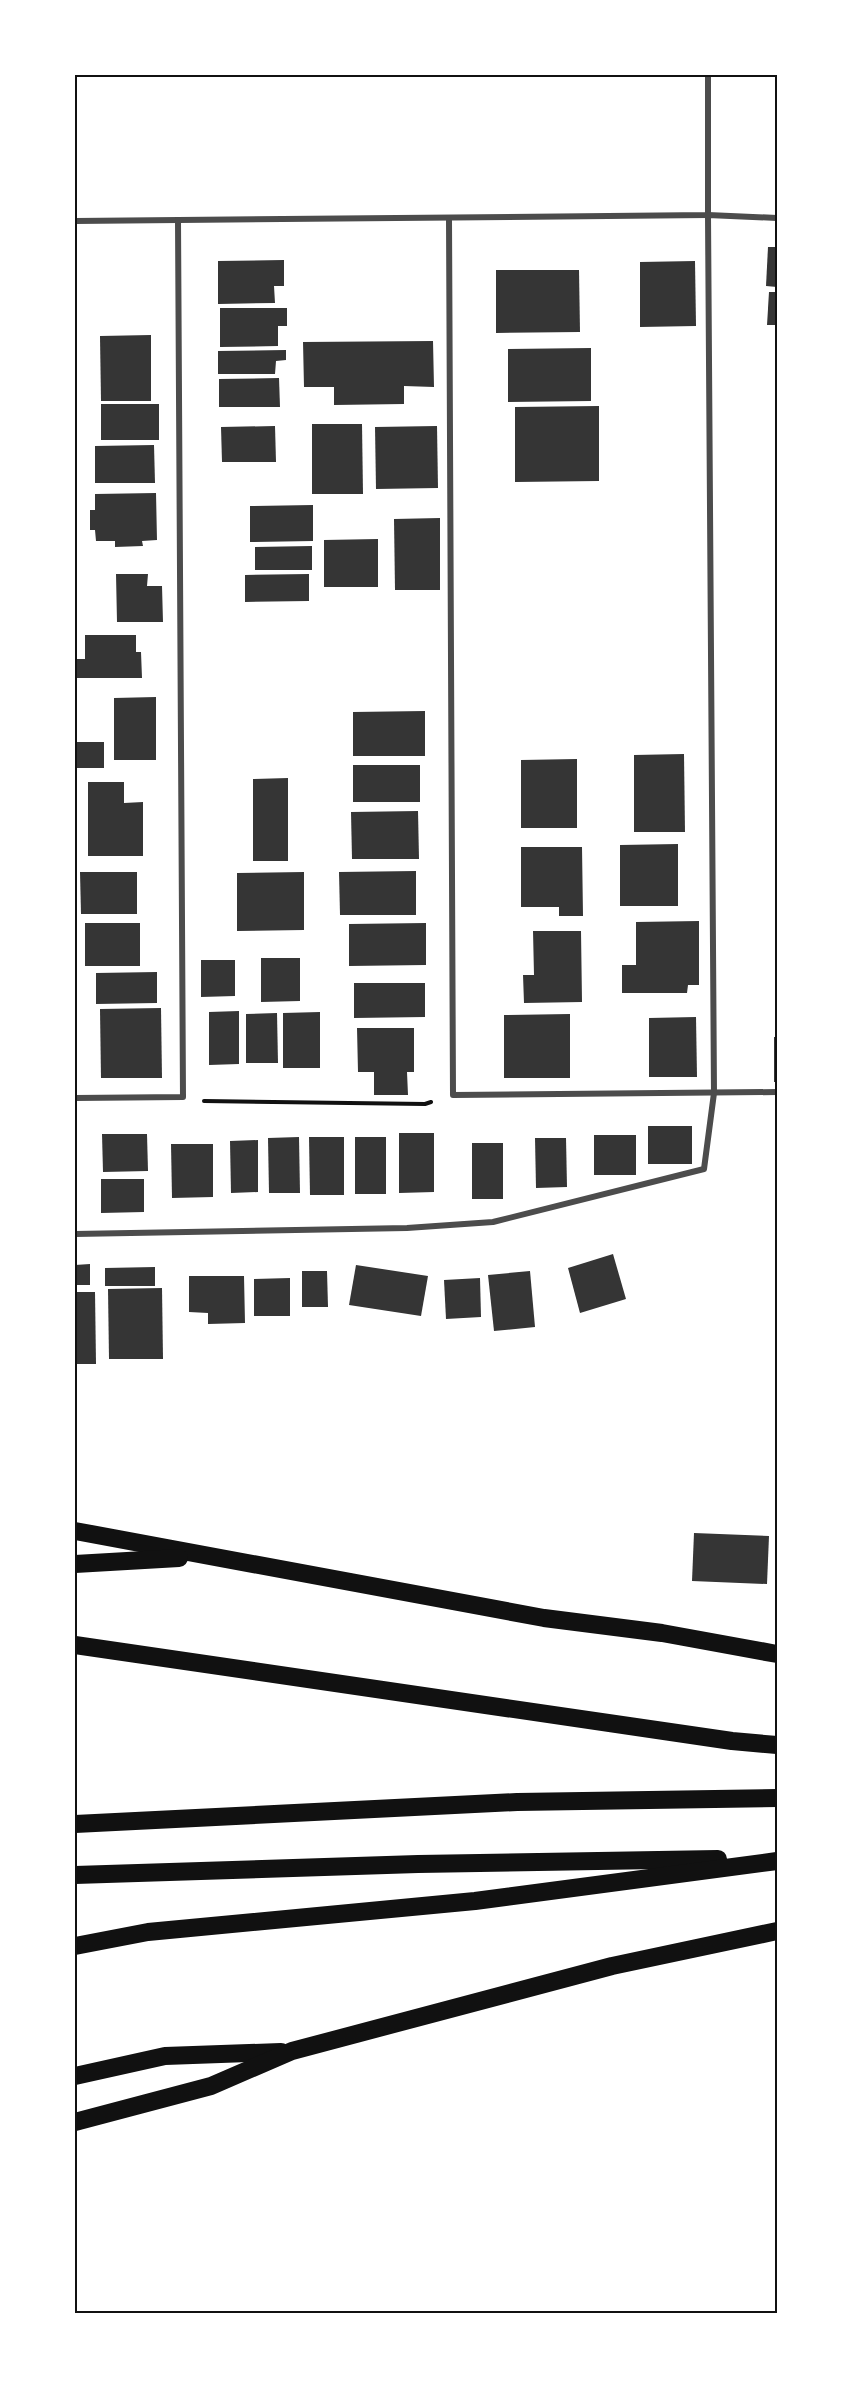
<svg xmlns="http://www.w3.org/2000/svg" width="852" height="2388" font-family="'Titillium Web',sans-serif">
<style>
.building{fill:#353535}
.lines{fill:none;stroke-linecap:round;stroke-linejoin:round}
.path{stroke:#111;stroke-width:4}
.minor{stroke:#4c4c4c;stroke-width:6}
.motorway{stroke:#111;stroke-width:18}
.neatline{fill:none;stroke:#111;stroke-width:2}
</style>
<rect width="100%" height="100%" fill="#fff"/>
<g class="building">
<polygon points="768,247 777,247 777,287 766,286"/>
<polygon points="284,260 284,286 274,286 275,303 218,304 218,261"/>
<polygon points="695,261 696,326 640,327 640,262"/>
<polygon points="496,270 579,270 580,332 496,333"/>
<polygon points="769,292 777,292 777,325 767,325"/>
<polygon points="220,308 287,308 287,326 278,326 278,346 220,347"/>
<polygon points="151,335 151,401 101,401 100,336"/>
<polygon points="433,341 434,387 404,386 404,404 334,405 334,387 304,387 303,342"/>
<polygon points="591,348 591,401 508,402 508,349"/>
<polygon points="286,350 286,360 276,361 275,374 218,374 218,351"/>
<polygon points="279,378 280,407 219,407 219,379"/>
<rect x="101" y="404" width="58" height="36"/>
<polygon points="599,406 599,481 515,482 515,407"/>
<polygon points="312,424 362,424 363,494 312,494"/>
<polygon points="275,426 276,462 222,462 221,427"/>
<polygon points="437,426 438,488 376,489 375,427"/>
<polygon points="154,445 155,483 95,483 95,446"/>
<polygon points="156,493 157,540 142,541 143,546 115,547 115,541 96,541 95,530 90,530 90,510 95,510 95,494"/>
<polygon points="313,505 313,541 250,542 250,506"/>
<polygon points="440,518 440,590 395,590 394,519"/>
<polygon points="378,539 378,587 324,587 324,540"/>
<polygon points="312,546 312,570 255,570 255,547"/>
<polygon points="116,574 148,574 147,586 162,586 163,622 117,622"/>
<polygon points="309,574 309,601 245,602 245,575"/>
<polygon points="85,635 136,635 136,652 141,652 142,678 75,678 75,659 85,659"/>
<polygon points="156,697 156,760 114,760 114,698"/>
<polygon points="425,711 425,756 353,756 353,712"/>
<rect x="75" y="742" width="29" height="26"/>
<polygon points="684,754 685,832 634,832 634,755"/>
<polygon points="577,759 577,828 521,828 521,760"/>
<rect x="353" y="765" width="67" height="37"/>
<polygon points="288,778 288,861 253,861 253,779"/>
<polygon points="88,782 124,782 124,803 143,802 143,856 88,856"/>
<polygon points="418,811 419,859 352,859 351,812"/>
<polygon points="678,844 678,906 620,906 620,845"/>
<polygon points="521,847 582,847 583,916 559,916 559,907 521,907"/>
<polygon points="416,871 416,915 340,915 339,872"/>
<polygon points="80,872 137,872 137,914 81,914"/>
<polygon points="304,872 304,930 237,931 237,873"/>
<polygon points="699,921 699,985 688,985 687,993 622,993 622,965 636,965 636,922"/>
<rect x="85" y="923" width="55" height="43"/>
<polygon points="426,923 426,965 349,966 349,924"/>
<polygon points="533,931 581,931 582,1002 524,1003 523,975 534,975"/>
<polygon points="261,958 300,958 300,1001 261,1002"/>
<polygon points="201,960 235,960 235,996 201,997"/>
<polygon points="157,972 157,1003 96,1004 96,973"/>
<polygon points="354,983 425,983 425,1017 354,1018"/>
<polygon points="161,1008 162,1078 101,1078 100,1009"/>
<polygon points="239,1011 239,1064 209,1065 209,1012"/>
<polygon points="320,1012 320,1068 283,1068 283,1013"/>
<polygon points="277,1013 278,1063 246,1063 246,1014"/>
<polygon points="570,1014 570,1078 504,1078 504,1015"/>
<polygon points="696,1017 697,1077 649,1077 649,1018"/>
<polygon points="357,1028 414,1028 414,1072 407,1072 408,1095 374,1095 374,1072 358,1072"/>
<rect x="774" y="1037" width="3" height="45"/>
<rect x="648" y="1126" width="44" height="38"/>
<polygon points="399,1133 434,1133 434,1192 399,1193"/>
<polygon points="102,1134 147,1134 148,1171 103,1172"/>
<rect x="594" y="1135" width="42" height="40"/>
<polygon points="299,1137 300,1193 269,1193 268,1138"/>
<polygon points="309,1137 344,1137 344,1195 310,1195"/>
<rect x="355" y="1137" width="31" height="57"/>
<polygon points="535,1138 566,1138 567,1187 536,1188"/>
<polygon points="258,1140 258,1192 231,1193 230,1141"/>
<rect x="472" y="1143" width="31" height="56"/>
<polygon points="171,1144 213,1144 213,1197 172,1198"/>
<polygon points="101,1179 144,1179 144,1212 101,1213"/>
<polygon points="613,1254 626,1299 580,1313 568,1268"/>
<polygon points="90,1264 90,1285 75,1285 75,1265"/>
<polygon points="356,1265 428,1276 421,1316 349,1305"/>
<polygon points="155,1267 155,1286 105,1286 105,1268"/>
<polygon points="302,1271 327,1271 328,1307 302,1307"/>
<polygon points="530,1271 535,1327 494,1331 488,1275"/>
<polygon points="189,1276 244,1276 245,1323 208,1324 208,1313 189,1312"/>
<polygon points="290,1278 290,1316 254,1316 254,1279"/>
<polygon points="480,1278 481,1317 446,1319 444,1280"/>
<polygon points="162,1288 163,1359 109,1359 108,1289"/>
<polygon points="75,1292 95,1292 96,1364 75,1364"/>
<polygon points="694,1533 769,1536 767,1584 692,1581"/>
</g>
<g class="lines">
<polyline class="path" points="204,1101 425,1104 431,1102"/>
<g class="minor">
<polyline points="449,218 453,1095 777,1092"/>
<polyline points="75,221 708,215 708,75"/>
<polyline points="75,1098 183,1097 178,220"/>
<polyline points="75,1234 407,1228 493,1222 704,1169 714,1093 708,215 777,218"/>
</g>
<g class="motorway">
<polyline points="75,1531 544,1618 662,1633 777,1654"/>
<polyline points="75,1564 179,1558"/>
<polyline points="75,1645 732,1741 777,1745"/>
<polyline points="75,1824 517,1802 777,1798"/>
<polyline points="75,1875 418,1864 718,1859"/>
<polyline points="75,1946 148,1932 475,1901 777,1861"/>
<polyline points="75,2076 165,2056 281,2052"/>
<polyline points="75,2122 211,2086 292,2051 612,1966 777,1931"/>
</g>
</g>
<rect width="852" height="2388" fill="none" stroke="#ffffff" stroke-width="153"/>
<rect x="76" y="76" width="700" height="2236" class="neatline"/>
</svg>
